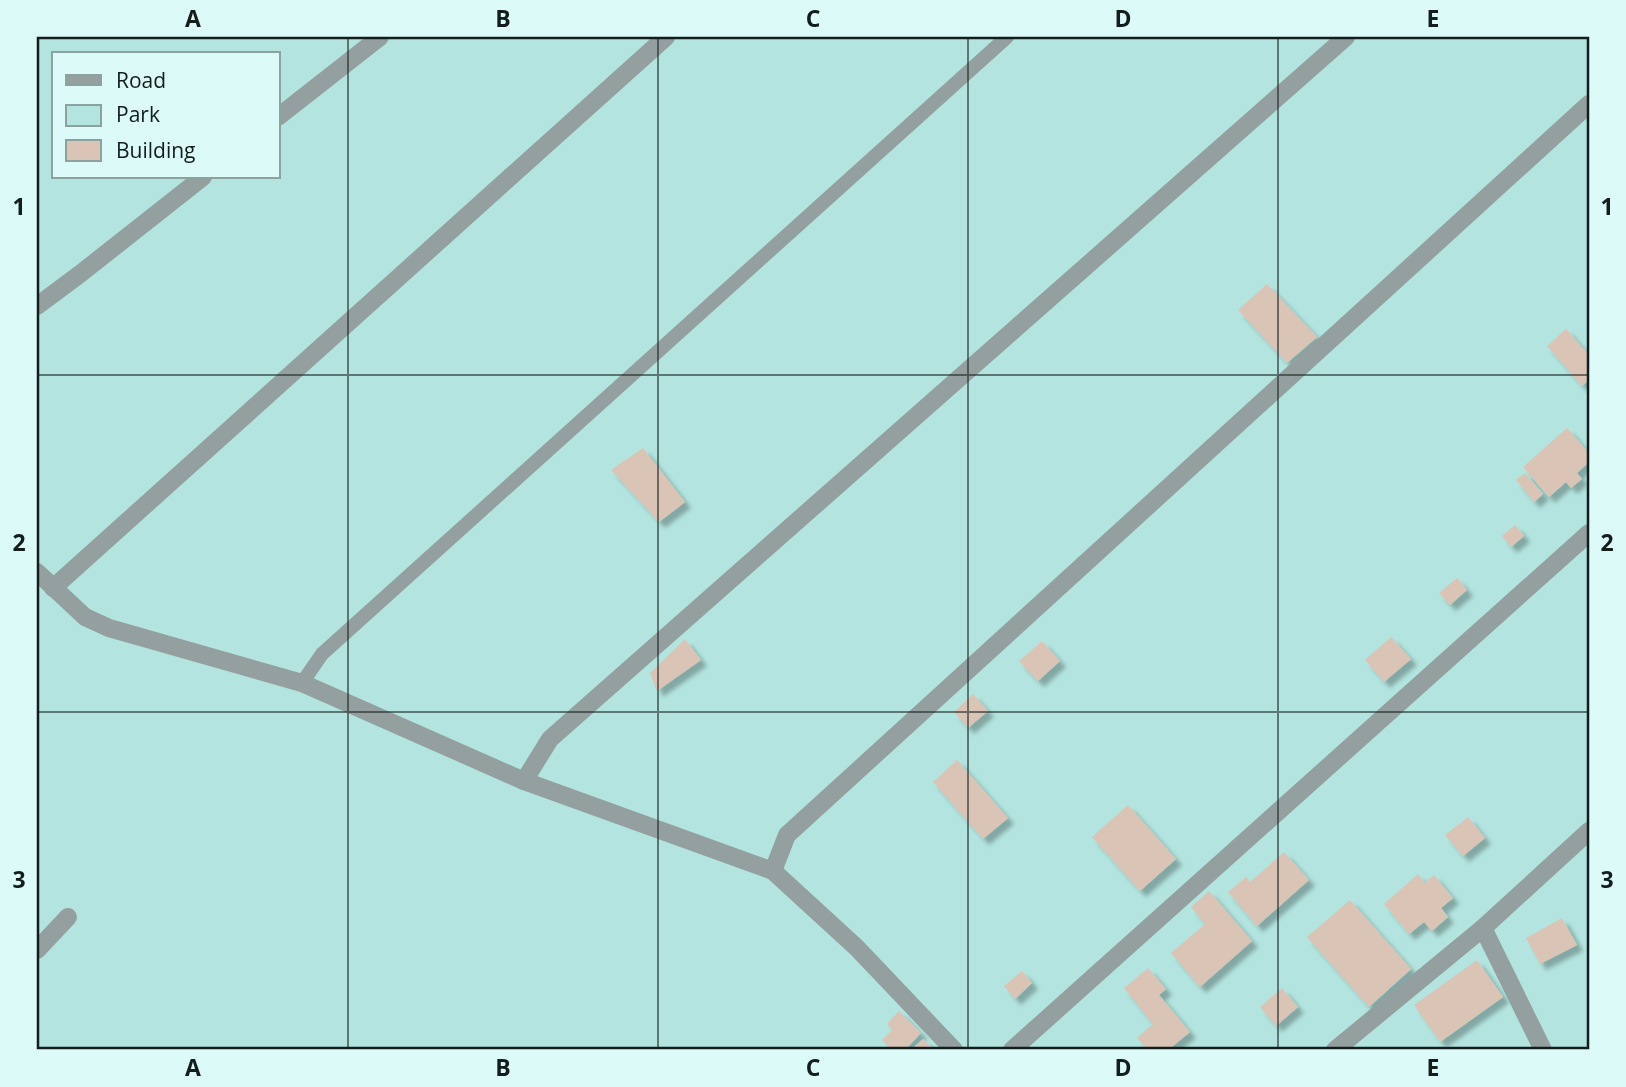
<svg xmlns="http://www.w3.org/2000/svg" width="1626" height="1087" font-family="'Open Sans',sans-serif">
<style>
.green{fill:#b3e4df;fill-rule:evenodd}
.building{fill:#dac4b6;filter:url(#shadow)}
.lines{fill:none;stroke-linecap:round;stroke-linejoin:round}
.lane{stroke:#94a09f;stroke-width:14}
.street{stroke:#94a09f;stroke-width:18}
.grid{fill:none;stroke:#121d1c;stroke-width:2;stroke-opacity:0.55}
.neatline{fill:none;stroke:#121d1c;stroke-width:2.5}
.grid-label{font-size:23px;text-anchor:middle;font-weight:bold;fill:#121d1c}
</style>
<defs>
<filter id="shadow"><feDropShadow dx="6" dy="6" stdDeviation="2" flood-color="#0004"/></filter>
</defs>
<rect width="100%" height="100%" fill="#dcfaf7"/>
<path class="green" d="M37,37h1552v1013h-1552zM54,54h224v123h-224z"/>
<g class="building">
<polygon points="1267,284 1317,337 1287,363 1238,310"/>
<polygon points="1566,329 1589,355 1589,380 1582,386 1547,346"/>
<polygon points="1567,428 1589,453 1589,462 1577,473 1582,479 1571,488 1566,482 1549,497 1523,467"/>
<polygon points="643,448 685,502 659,522 611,470"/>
<polygon points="1525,473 1543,494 1534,502 1516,480"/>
<polygon points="1515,525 1524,536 1511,547 1502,536"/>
<polygon points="1457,578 1467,590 1450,605 1439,593"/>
<polygon points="1391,637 1411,659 1384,682 1365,660"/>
<polygon points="685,639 701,660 657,691 650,673"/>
<polygon points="1042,641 1060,661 1038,681 1019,661"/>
<polygon points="973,694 988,711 968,728 954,712"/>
<polygon points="957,760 1008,818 983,839 933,782"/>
<polygon points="1128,805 1176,859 1140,891 1092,837"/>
<polygon points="1468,817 1485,838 1463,856 1445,835"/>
<polygon points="1284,852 1309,880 1257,926 1228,892 1246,877 1250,882"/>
<polygon points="1418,874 1425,883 1434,875 1453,898 1441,908 1448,917 1432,931 1424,922 1409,934 1384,904"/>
<polygon points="1209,891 1252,941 1200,987 1171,953 1205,924 1191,907"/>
<polygon points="1350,900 1411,969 1369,1007 1307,937"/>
<polygon points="1562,918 1577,945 1540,964 1526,938"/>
<polygon points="1477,960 1503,997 1440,1042 1414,1005"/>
<polygon points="1148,968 1166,989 1159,995 1190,1032 1168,1050 1148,1050 1137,1038 1153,1024 1124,988"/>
<polygon points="1022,971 1032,983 1015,999 1004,986"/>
<polygon points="1282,988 1298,1007 1276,1026 1260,1007"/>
<polygon points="899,1011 921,1033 905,1050 892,1050 882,1040 892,1030 887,1024"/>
<polygon points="923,1039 934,1050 911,1050"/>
</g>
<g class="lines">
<polyline class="lane" points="302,683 322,654 1007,37"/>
<g class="street">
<polyline points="278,117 380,37"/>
<polyline points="37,306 80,274 203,177"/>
<polyline points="37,572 85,617 109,628 302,683 524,781 773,871 857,948 954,1050"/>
<polyline points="53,588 666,37"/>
<polyline points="524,781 550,739 1346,37"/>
<polyline points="773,871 787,835 1589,104"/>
<polyline points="1483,928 1543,1050"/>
<polyline points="37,950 68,917"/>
<polyline points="1012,1050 1589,533"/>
<polyline points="1335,1050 1483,928 1589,831"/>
</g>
</g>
<path class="grid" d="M348,37v1013M658,37v1013M968,37v1013M1278,37v1013M37,375h1552M37,712h1552"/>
<rect width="1626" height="1087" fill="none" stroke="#dcfaf7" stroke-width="77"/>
<rect x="52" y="52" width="228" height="126" fill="#dcfaf7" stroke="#8ba29f" stroke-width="2"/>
<rect x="66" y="75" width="35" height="10" fill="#94a09f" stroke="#8ba29f" stroke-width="2"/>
<text x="116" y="88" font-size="21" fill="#121d1c">Road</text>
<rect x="66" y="105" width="35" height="21" fill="#b3e4df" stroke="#8ba29f" stroke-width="2"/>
<text x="116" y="122" font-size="21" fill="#121d1c">Park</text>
<rect x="66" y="140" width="35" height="21" fill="#dac4b6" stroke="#8ba29f" stroke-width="2"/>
<text x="116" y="158" font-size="21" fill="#121d1c">Building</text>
<rect x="38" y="38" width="1550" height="1010" class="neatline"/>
<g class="grid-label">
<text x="193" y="27">A</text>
<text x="503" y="27">B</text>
<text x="813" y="27">C</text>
<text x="1123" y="27">D</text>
<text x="1433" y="27">E</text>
<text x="19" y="215">1</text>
<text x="1607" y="215">1</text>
<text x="19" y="551">2</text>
<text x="1607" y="551">2</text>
<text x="19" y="888">3</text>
<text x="1607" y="888">3</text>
<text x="193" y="1076">A</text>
<text x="503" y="1076">B</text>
<text x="813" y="1076">C</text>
<text x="1123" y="1076">D</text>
<text x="1433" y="1076">E</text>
</g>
</svg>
